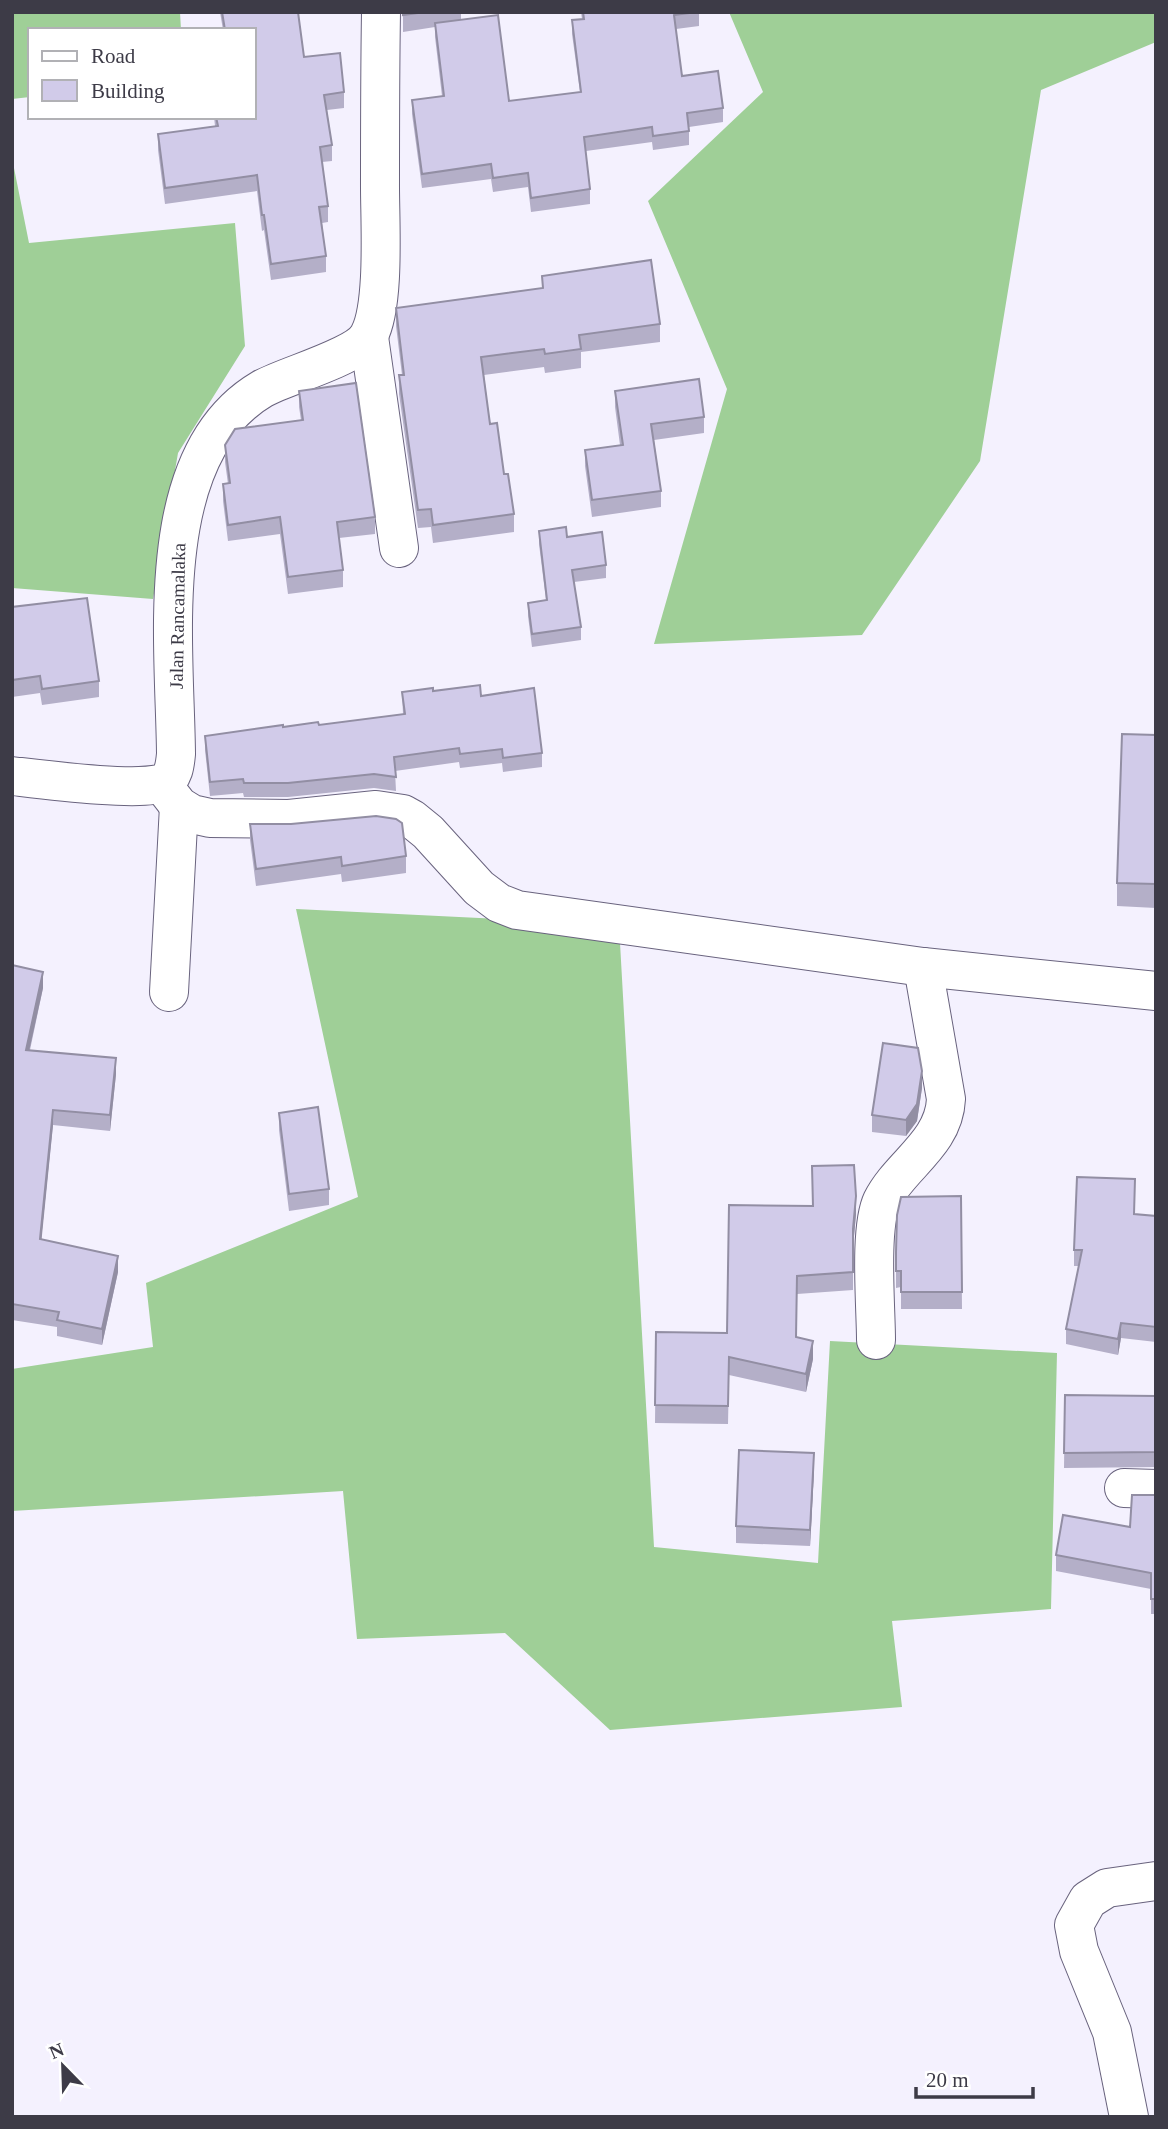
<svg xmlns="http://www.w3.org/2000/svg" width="1168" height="2129" font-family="Georgia,serif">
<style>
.forest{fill:#9fcf97}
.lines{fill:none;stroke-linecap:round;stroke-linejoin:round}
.minor-casing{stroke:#69637e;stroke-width:40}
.minor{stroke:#fff;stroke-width:38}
.wall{fill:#b4afc8}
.shaded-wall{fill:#928ea3}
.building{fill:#d1cbe9;stroke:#928ea3;stroke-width:2}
.labels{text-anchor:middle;stroke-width:5;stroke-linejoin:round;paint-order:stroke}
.street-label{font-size:19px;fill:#3d3b47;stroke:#fff}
</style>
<rect width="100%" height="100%" fill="#f4f1fe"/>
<g class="forest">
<polygon points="12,12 180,12 181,30 30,30 30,97 12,99"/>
<polygon points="729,12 1156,12 1156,42 1041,90 980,461 862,635 654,644 727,389 648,201 763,92"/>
<polygon points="12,158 29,243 235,223 245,346 178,453 153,599 12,588"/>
<polygon points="296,909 619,925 654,1547 818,1563 830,1341 1057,1353 1051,1609 892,1621 902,1707 610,1730 505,1633 357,1639 343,1491 12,1511 12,1369 153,1347 146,1283 358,1197"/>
</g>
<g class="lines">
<defs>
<g id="minor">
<polyline points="369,337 399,548"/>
<path d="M12,776c26,3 133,17 152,6 10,-5 11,-18 12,-28 -1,-110 -26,-299 86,-365 25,-14 96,-32 107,-54 16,-30 11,-112 11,-148 0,-58 0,-116 1,-175"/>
<polyline points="162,784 179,806 192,814 210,818 289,819 376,810 403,814 412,819 428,832 479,888 499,903 517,910 923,967 1156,991"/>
<polyline points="169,992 179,806"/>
<path d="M876,1340c0,-32 -7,-112 6,-139 18,-36 62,-57 64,-102l-23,-132"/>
<polyline points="1124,1488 1156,1489"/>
<polyline points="1129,2117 1112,2032 1079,1951 1074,1925 1088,1900 1107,1888 1156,1881"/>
</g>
</defs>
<use href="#minor" class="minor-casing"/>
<use href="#minor" class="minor"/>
</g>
<g class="wall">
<polygon points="220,12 298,12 304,57 344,92 344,108 327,110 332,145 332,161 322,162 328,206 328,222 322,223 326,256 326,272 271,280 264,230 262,231 257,191 165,204 158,150 158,134 215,126 214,117 254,117 254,30 223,30"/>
<polygon points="403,12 461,12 461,19 509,101 580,92 572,34 572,20 582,19 581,12 699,12 699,26 676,29 682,76 723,108 723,122 689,127 689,145 653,150 652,142 586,151 590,189 590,204 531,212 528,187 493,192 491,179 422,188 412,114 412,100 442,96 435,37 435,27 403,32"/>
<polygon points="542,276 660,324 660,342 581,352 581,368 545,373 544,367 484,375 490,424 514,514 514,532 433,543 431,527 418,528 399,394 399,375 402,375 396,326 396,308 542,288"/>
<polygon points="299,391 375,517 375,534 339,538 343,570 343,587 288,594 280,534 228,541 223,501 223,484 228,484 225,462 225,445 301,420 299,407"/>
<polygon points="615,391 704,417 704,433 654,440 661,491 661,507 592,517 585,466 585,450 620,445 615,407"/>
<polygon points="539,531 567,537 606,565 606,578 574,582 581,627 581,640 532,647 528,616 528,603 546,600 539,544"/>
<polygon points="12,607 99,681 99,697 42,705 40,693 12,697"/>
<polygon points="433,691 481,696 542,753 542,767 503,772 502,763 460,768 459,762 395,771 396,791 374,788 288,797 244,797 243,793 210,796 205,750 205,736 283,727 319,725 403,714 402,692"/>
<polygon points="1156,735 1156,908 1117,906 1117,883"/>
<polygon points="250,824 406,856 406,873 342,882 341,874 256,886 250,840"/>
<polygon points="12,965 43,988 30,1050 116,1074 110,1131 53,1125 41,1239 118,1272 102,1345 57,1336 57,1327 12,1320"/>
<polygon points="922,1088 917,1121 906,1136 872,1132 872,1115"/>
<polygon points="279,1113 329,1189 329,1205 289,1211 279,1130"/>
<polygon points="961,1196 962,1309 901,1309 901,1287 896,1288 896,1269"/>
<polygon points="856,1214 853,1247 853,1290 797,1294 796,1337 813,1359 806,1392 729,1375 728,1424 655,1423 656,1332 727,1333"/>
<polygon points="1135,1214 1156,1216 1156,1342 1121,1338 1118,1355 1066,1344 1066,1329 1079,1266 1074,1266 1074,1250"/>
<polygon points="1065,1395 1156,1396 1156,1467 1064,1468"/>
<polygon points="814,1470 810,1546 736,1543 736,1526"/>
<polygon points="1156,1495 1156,1614 1151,1614 1151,1589 1056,1571 1056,1555 1130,1527"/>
</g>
<g class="shaded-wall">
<polygon points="43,972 43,988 26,1065 26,1050"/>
<polygon points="116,1058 116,1074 110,1131 110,1115"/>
<polygon points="922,1071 922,1088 917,1121 906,1136 906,1120"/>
<polygon points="53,1110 53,1125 40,1255 40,1239"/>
<polygon points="856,1196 856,1214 853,1247 853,1229"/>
<polygon points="118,1256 118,1272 102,1345 102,1329"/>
<polygon points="1121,1323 1121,1338 1118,1355 1118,1339"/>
<polygon points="813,1341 813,1359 806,1392 806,1374"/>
<polygon points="814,1453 814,1470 810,1546 810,1530"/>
</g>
<g class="building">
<polygon points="222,12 298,12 304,57 340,53 344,92 324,95 332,145 320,147 328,206 319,207 326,256 271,264 264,215 262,215 257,175 165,188 158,134 218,126 216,117 254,117 254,30 225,30"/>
<polygon points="403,12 425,12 403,15"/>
<polygon points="583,12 697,12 674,15 682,76 718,71 723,108 687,113 689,131 653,136 652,127 584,137 590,189 531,198 528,173 493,178 491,164 422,174 412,100 444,96 435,23 498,15 509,101 581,92 572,20 584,19"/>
<polygon points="651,260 660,324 579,335 581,349 545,354 544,349 481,357 490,424 497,423 504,474 508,474 514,514 433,525 431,509 418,510 399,375 404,375 396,308 543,288 542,276"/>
<polygon points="699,379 704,417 651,424 661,491 592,500 585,450 623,445 615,391"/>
<polygon points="356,383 375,517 337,522 343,570 288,577 280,517 228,525 223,484 230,483 225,445 235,429 303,420 299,391"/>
<polygon points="566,527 567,537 602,532 606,565 572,570 581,627 532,634 528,603 547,600 539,531"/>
<polygon points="87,598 99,681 42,689 40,676 12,680 12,607"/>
<polygon points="480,685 481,696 534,688 542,753 503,758 502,749 460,754 459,748 394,757 396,777 374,774 288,783 244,783 243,779 210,782 205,736 283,725 283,727 318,722 319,725 405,714 402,692 433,688 433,691"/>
<polygon points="1122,734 1156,735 1156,884 1117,883"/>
<polygon points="376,816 396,819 402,823 406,856 342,866 341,857 256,869 250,824 291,824"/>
<polygon points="12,965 43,972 26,1050 116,1058 110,1115 53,1110 40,1239 118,1256 102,1329 57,1320 59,1312 12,1304"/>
<polygon points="883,1043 918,1048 922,1071 917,1104 906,1120 872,1115"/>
<polygon points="318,1107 329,1189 289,1194 279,1113"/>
<polygon points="854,1165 856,1196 853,1229 853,1272 797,1276 796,1337 813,1341 806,1374 729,1357 728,1406 655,1405 656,1332 727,1333 729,1205 813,1206 812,1166"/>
<polygon points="1077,1177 1135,1179 1134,1214 1156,1216 1156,1327 1121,1323 1118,1339 1066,1329 1082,1250 1074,1250"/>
<polygon points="961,1196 962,1292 901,1292 901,1271 896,1271 896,1252 897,1215 901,1197"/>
<polygon points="1065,1395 1156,1396 1156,1452 1064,1453"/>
<polygon points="739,1450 814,1453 810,1530 736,1526"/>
<polygon points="1132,1495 1156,1495 1156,1599 1151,1599 1151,1573 1056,1555 1063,1515 1130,1527"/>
</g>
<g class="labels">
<g class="street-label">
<text transform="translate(177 616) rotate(-89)" y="7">Jalan Rancamalaka</text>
</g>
</g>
<rect width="1168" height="2129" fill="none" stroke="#3d3b47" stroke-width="28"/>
<rect x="28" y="28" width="228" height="91" fill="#ffffff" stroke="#b1b1b5" stroke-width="2"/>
<rect x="42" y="51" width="35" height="10" fill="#ffffff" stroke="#b1b1b5" stroke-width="2"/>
<text x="91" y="63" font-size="21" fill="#3d3b47">Road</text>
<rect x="42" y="80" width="35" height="21" fill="#d1cbe9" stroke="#b1b1b5" stroke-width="2"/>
<text x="91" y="98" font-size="21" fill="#3d3b47">Building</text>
<g transform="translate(63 2066) rotate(337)" stroke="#ffffff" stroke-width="5" paint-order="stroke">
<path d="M0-5L12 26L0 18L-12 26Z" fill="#3d3b47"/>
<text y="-10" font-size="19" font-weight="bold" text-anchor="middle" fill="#3d3b47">N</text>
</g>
<path d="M916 2087v10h117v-10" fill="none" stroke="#3d3b47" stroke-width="3.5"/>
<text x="926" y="2087" font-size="21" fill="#3d3b47" stroke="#ffffff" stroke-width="5" paint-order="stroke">20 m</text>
</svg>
